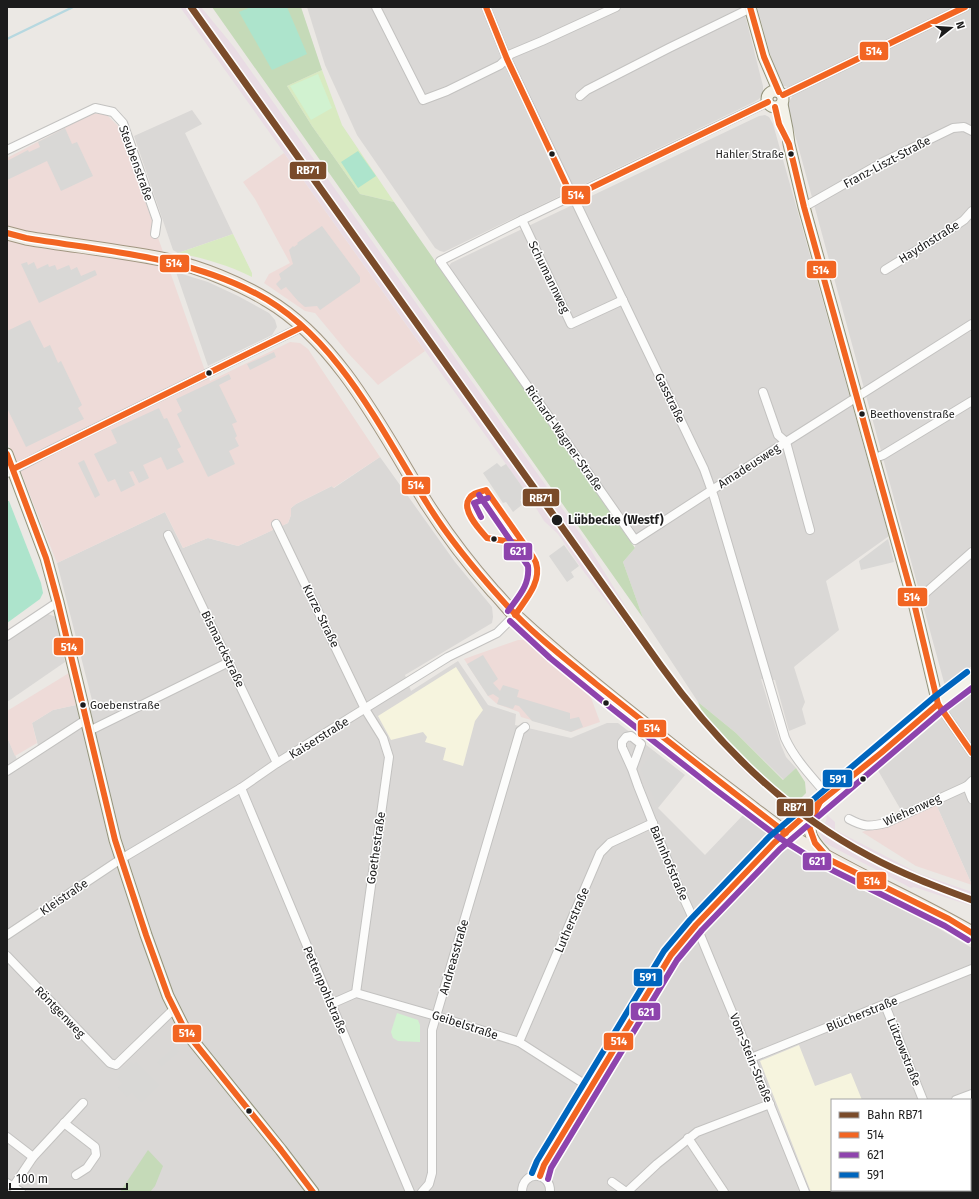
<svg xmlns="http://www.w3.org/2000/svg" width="979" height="1199" font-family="'Fira Sans',sans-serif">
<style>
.residential{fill:#dad8d6;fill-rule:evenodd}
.commercial{fill:#eedbd8}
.industrial{fill:#e9dce4}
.education{fill:#f6f4de}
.religious{fill:#d9d8d6}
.grass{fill:#d8eac1}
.forest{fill:#c5dab8}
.park{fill:#d1f2d0}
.pitch{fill:#ade4cc}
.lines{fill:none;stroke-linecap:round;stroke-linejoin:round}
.stream{stroke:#b6d8e0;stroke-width:2.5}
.street-casing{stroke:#c3c2c0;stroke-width:10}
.secondary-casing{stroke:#94947c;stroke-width:13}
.primary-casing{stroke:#a19681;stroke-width:15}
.street{stroke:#fcfcfb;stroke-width:8}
.secondary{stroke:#f3f2e9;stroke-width:11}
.primary{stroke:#f0ebe3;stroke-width:13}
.bus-1-casing{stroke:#fff;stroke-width:9}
.bus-2-casing{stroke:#fff;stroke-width:9}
.bus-3-casing{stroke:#fff;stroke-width:9}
.bus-1{stroke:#f26522;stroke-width:6}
.bus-2{stroke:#8e44ad;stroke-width:6}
.bus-3{stroke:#0065bd;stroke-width:6}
.rail-1-casing{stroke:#fff;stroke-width:10}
.rail-1{stroke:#7a4b2a;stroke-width:7}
.bus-dot{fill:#1c1c1c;stroke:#fff;stroke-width:1.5}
.labels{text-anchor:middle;stroke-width:3;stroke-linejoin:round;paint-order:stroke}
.bus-label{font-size:11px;fill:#1c1c1c;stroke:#fff;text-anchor:start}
.street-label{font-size:12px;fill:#1c1c1c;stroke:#fff}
.stop-label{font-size:12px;font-weight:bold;fill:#1c1c1c;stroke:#fff;text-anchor:start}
.line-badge{stroke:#fff;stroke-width:1.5}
.badge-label{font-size:11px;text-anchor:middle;font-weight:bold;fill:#fff}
</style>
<rect width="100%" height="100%" fill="#ebe8e4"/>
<g class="residential">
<polygon points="307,7 743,7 763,86 763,93 759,99 754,102 444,252 440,251 435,248 357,135 325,65"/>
<polygon points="757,7 972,7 972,666 945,686 788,109 788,103 792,97 788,87 780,85 777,79"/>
<polygon points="192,110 202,124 185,133 233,234 178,253 173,250 134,136"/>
<polygon points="765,115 769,117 773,124 889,536 826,581 839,630 794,667 805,702 802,709 806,724 789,731 775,680 761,679 781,745 786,757 796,768 784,780 736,733 698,702 643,618 623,562 635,548 636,534 448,268 451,263 759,116"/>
<polygon points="176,272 208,282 238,296 269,313 275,320 277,327 272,335 208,366"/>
<path d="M380,457l75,105 37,45 1,10 -1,6 -87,52 6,16 47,-30 30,44 28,9 -1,11 56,13 36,-15h11l67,52 -27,33 47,47 39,-41 228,134v244h-965v-455l13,29 20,-13 -8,-30 21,-13 23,-5 17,-1 -36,-141 108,-51 18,36 25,-10 30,8 50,-23 3,-8v-7l5,-4 36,-18 2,2zM832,1100h138v90h-138z"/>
<polygon points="48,614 56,617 65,662 7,702 7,640"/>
<polygon points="972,692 972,885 936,804 905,817 876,767"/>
</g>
<g class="commercial">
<polygon points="105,113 119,127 204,368 210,381 290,342 300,343 308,349 380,457 333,488 332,486 296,504 291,508 291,515 288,523 238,546 208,538 183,548 165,512 57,563 18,465 7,442 7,158 91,114"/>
<polygon points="284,153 425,351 378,385 348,353 315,313 305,311 264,283 269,274 290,263 255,199 243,182"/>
<polygon points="518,640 525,640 590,695 600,722 571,732 521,717 519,712 497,704 488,696 464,659"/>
<polygon points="69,673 76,705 53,710 32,723 37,743 15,756 7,737 7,711"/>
<polygon points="936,804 972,885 916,866 862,832 905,817"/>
</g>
<g class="industrial">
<polygon points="180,7 201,7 234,47 584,539 650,646 680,688 704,717 740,756 764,779 796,803 789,809 753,780 728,755 695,717 584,572 558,534 544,521 528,495"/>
<polygon points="827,815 835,822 835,830 920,874 972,892 972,906 914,887 911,888 825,843 819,832 826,821"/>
</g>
<g class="education">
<polygon points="456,667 483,710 475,721 463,766 443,760 446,748 425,742 427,737 423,732 391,740 378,716"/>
<polygon points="799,1045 815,1086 851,1073 862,1100 832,1100 832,1190 925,1190 926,1192 811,1192 760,1061"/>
</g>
<g class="religious">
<polygon points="65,128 72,144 77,142 93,176 61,191 47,161 7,180 7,161 28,150 29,152 40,147 38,142"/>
<polygon points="322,226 360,277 360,282 320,310 317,306 305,307 298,301 286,287 281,290 276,284 281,279 279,274 293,264 289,250 293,246 294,247 298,244 297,243"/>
<polygon points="27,262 28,265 34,262 37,269 48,264 49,267 55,265 57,270 69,265 71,270 77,267 81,276 95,270 97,275 39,303 21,264"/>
<polygon points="30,320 44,348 50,345 58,363 61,361 82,405 78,408 84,419 26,447 7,408 7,331"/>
<polygon points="274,352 276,357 250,370 247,364"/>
<polygon points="229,374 231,379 219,385 237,422 232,424 237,436 235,438 239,446 229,451 235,464 208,477 177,414 182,411 176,399"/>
<polygon points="159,408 164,419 167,418 181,447 177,449 184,462 167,470 161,457 143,465 149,478 139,483 133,471 129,472 135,485 121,492 115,479 108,482 94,454 117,443 111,430"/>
<polygon points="84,460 100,495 95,498 78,463"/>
<polygon points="497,463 501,467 506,464 528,495 520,500 523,504 513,512 506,502 503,503 483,473"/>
<polygon points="888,539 894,562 861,570 859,561"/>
<polygon points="564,545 579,566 571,572 574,577 567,582 549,556"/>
<polygon points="483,655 498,679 493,683 500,691 503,685 519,690 517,697 570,713 570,719 579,717 583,727 571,732 532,721 519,706 515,705 513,709 497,704 499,698 493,694 488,696 467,664"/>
<polygon points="653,751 681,776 658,806 641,769"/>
<polygon points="175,1047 179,1052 161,1067 157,1062"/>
<polygon points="130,1061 133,1065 137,1062 160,1085 142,1103 132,1092 127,1097 118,1087 122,1083 117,1078 120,1075 119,1073"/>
</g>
<g class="grass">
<polygon points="322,70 342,125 394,202 360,194 312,126 287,86"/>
<path d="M233,234l19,39v4c-24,-12 -49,-19 -74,-24z"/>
</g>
<g class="forest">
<polygon points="212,7 301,7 322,70 287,86 312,126 360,194 394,202 635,548 623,562 643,618"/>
<polygon points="698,702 736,733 783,780 796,768 805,782 806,793 796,803 764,779 740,756 704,717"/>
<polygon points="148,1150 163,1166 155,1186 150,1192 120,1192"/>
</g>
<g class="park">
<polygon points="318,74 332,108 311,120 290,86"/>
<polygon points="397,1013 418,1020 420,1025 420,1042 398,1041 393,1038 391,1032"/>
</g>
<g class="pitch">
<polygon points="251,7 287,7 307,54 272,70 239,12"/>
<polygon points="358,151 376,176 358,188 341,162"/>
<polygon points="7,501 9,501 41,583 43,593 40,599 7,623"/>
</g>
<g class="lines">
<polyline class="stream" points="7,39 73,7"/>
<defs>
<g id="street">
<polyline points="376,7 423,100 447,91 500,65 511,54 542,41 616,7"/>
<path d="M486,7l21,52 197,410 10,28 71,241c10,22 27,39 43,58"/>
<polyline points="783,95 965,7"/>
<polyline points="580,96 587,90 669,48 751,8"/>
<polyline points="768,102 522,220 440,261 635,540 786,442 972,324"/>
<polyline points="7,150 95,108 113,112 123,123 157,220 155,234"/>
<polyline points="804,207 883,162 953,128 964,127 972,131"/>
<polyline points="522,220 571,324 623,300"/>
<polyline points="885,270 948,231 964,220 972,211"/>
<polyline points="763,392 778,435 786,442 810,530"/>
<polyline points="875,458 883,455 972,401"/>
<polyline points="7,473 53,449 302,327"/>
<polyline points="276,524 365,709 383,738 389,757 356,993"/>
<polyline points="168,535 277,763"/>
<polyline points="914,603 972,552"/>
<polyline points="7,636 58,602"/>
<polyline points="938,704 972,753"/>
<polyline points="89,731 229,662"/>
<polyline points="632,769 622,747 622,742 626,737 631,736 641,744 632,769 638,786 675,879 696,925 751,1058 805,1192"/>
<polyline points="7,771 87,719"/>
<polyline points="967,786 972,799"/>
<polyline points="241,788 410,1192"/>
<path d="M849,819c15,8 20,8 37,4l81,-37 5,-5"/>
<polyline points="7,935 121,859 241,788 277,763 448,657 497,633 515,615"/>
<polyline points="7,956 110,1063 116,1065 174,1009"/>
<polyline points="331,1004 356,993 436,1016 519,1042 589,1087"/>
<polyline points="885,1005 923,1100"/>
<polyline points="519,1042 600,853 610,843 653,823"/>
<polyline points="751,1058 972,969"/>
<polyline points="956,1100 972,1094"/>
<polyline points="64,1123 95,1147 96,1155 87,1168 76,1175"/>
<polyline points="7,1137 33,1157"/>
<polyline points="688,1138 724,1192"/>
<polyline points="540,1176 544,1165 589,1087 671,955 696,925 756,863 774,843 786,833"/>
<polyline points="612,1182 626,1192"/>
<polyline points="7,1183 21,1192"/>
<polyline points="13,1187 33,1157 83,1103"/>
<polyline points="960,1190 960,1192"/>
<polyline points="422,1192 429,1184 432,1173 432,1030 520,731 525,727"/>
<path d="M522,1192c0,-22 29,-21 28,0"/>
<polyline points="627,1192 657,1164 697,1132 770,1104"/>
</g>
<g id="secondary">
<polyline points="750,7 764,57 779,92"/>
<circle cx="775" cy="99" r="8"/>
<polyline points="782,104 787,129 789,144 804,207 914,603 938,704"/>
<polyline points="7,454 46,558 58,602 115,840 146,935 168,996 186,1032 281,1150 313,1192"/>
<path d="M817,808c-11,22 -9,28 7,45"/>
<polyline points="786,833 828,796 881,753 938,704 972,678"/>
</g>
<path id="primary" d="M7,233l19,5c48,8 98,13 145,23 29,6 70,23 96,39 72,42 117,134 160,204 20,31 42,60 66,87 9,9 16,19 25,27 52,48 109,92 164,136 24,19 49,37 73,56 11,8 22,17 34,25 59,37 123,63 183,98"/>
</defs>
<use href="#street" class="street-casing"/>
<use href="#secondary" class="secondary-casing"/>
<use href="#primary" class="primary-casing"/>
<use href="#street" class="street"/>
<use href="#secondary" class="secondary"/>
<use href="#primary" class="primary"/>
<defs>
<g id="bus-1">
<polyline points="486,7 507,59 572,197 768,102"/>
<polyline points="750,7 764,57 779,92"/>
<polyline points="783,95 965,7"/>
<polyline points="775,107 779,124 789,144 804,207 914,603 938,704 972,753"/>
<path d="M7,233l19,5c77,13 158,18 229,55 82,42 126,137 173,212 21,34 47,65 74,95 28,32 61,57 94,84 63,50 126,100 190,149"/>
<polyline points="7,454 46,558 58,602 115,840 146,935 168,996 186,1032 281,1150 313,1192"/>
<polyline points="13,469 302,327"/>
<path d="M486,490l38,54 -37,-6c-7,-8 -26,-28 -18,-39 3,-6 11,-7 17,-9z"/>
<path d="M515,615c10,-15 27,-33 21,-52 -2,-6 -8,-13 -12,-19"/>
<polyline points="820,802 811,821 810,829 815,843 830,860 949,919 972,933"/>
<polyline points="540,1176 544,1165 671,955 696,925 774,843 820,802 881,753 938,704"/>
</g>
<g id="bus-2">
<path d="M479,495l49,71c2,19 -9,30 -20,45"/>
<polyline points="481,517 474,503 488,498"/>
<polyline points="510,621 550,658 610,707 712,787 781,839 826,867 945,926 968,940"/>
<polyline points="548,1179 551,1168 677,960 702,930 780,849 943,710 972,688"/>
</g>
<polyline id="bus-3" points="532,1173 537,1161 664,951 690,920 769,837 933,698 967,672"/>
</defs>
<use href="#bus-1" class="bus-1-casing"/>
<use href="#bus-2" class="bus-2-casing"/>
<use href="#bus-3" class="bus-3-casing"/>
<use href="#bus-1" class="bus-1"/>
<use href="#bus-2" class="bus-2"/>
<use href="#bus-3" class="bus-3"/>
<defs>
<path id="rail-1" d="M191,7l470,659c56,78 123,145 208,190 33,18 68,31 103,44"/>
</defs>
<use href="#rail-1" class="rail-1-casing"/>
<use href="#rail-1" class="rail-1"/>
</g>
<g class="bus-dot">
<circle cx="552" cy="154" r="3.5"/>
<circle cx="791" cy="154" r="3.5"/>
<circle cx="209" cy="373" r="3.5"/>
<circle cx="862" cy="414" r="3.5"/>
<circle cx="557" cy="520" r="6"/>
<circle cx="494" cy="539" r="3.5"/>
<circle cx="606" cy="703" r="3.5"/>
<circle cx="83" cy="705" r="3.5"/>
<circle cx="863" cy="779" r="3.5"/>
<circle cx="249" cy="1111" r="3.5"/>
</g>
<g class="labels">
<g class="bus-label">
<text x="784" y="158" text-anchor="end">Hahler Straße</text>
<text x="870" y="418">Beethovenstraße</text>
<text x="90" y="709">Goebenstraße</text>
</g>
<g class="street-label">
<text transform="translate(887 162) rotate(-28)" y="4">Franz-Liszt-Straße</text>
<text transform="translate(136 163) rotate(70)" y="4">Steubenstraße</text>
<text transform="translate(929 242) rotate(-32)" y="4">Haydnstraße</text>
<text transform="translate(549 277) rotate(64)" y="4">Schumannweg</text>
<text transform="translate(670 398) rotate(64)" y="4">Gasstraße</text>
<text transform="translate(564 438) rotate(55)" y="4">Richard-Wagner-Straße</text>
<text transform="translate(749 466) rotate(-33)" y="4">Amadeusweg</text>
<text transform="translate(321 616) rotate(64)" y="4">Kurze Straße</text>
<text transform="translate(223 649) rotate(64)" y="4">Bismarckstraße</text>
<text transform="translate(319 738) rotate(-32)" y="4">Kaiserstraße</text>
<text transform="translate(912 810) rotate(-24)" y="4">Wiehenweg</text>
<text transform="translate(376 848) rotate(-82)" y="4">Goethestraße</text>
<text transform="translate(669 863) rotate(67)" y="4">Bahnhofstraße</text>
<text transform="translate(64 897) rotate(-34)" y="4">Kleistraße</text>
<text transform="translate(572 920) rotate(-67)" y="4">Lutherstraße</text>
<text transform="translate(454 957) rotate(-74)" y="4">Andreasstraße</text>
<text transform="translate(325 990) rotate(67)" y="4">Pettenpohlstraße</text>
<text transform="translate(60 1012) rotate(46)" y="4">Röntgenweg</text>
<text transform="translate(862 1014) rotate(-22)" y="4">Blücherstraße</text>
<text transform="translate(465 1025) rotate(18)" y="4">Geibelstraße</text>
<text transform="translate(904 1052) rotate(68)" y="4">Lützowstraße</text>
<text transform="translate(751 1058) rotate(68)" y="4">Vom-Stein-Straße</text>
</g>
<g class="stop-label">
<text x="568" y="524">Lübbecke (Westf)</text>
</g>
</g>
<g class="line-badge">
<rect x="859" y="41" width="30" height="20" rx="4" fill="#f26522"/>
<rect x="289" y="161" width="38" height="19" rx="4" fill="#7a4b2a"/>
<rect x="561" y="185" width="30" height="20" rx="4" fill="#f26522"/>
<rect x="159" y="254" width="31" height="19" rx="4" fill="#f26522"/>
<rect x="806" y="260" width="31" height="19" rx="4" fill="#f26522"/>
<rect x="401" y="476" width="30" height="19" rx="4" fill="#f26522"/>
<rect x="522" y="488" width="38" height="19" rx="4" fill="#7a4b2a"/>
<rect x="503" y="542" width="30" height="19" rx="4" fill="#8e44ad"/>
<rect x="897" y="587" width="31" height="20" rx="4" fill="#f26522"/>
<rect x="53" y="637" width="31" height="19" rx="4" fill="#f26522"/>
<rect x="637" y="719" width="30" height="19" rx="4" fill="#f26522"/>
<rect x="822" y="769" width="31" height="19" rx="4" fill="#0065bd"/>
<rect x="776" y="798" width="38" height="19" rx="4" fill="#7a4b2a"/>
<rect x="802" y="852" width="30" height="19" rx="4" fill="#8e44ad"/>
<rect x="856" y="871" width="31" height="19" rx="4" fill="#f26522"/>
<rect x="633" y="968" width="30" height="19" rx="4" fill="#0065bd"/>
<rect x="630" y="1002" width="31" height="19" rx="4" fill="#8e44ad"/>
<rect x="172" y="1024" width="30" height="19" rx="4" fill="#f26522"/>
<rect x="603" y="1032" width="31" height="19" rx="4" fill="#f26522"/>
</g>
<g class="badge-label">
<text x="874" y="55">514</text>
<text x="308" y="174">RB71</text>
<text x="576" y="199">514</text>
<text x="174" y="267">514</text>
<text x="821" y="274">514</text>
<text x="416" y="489">514</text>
<text x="541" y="502">RB71</text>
<text x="518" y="555">621</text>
<text x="912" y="601">514</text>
<text x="69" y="651">514</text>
<text x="652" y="732">514</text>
<text x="838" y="783">591</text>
<text x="795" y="811">RB71</text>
<text x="817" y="865">621</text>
<text x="872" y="885">514</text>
<text x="648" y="981">591</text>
<text x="646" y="1016">621</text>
<text x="187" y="1037">514</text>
<text x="619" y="1045">514</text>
</g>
<rect width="979" height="1199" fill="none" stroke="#1c1c1c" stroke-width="16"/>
<rect x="831" y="1099" width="140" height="92" fill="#ffffff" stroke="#a4a4a4"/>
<rect x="839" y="1112" width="20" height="6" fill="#7a4b2a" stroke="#a4a4a4"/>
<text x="867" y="1119" font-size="12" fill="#1c1c1c">Bahn RB71</text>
<rect x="839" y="1132" width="20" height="6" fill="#f26522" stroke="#a4a4a4"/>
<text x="867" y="1139" font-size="12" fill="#1c1c1c">514</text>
<rect x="839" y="1152" width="20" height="6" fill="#8e44ad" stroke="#a4a4a4"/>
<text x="867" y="1159" font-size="12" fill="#1c1c1c">621</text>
<rect x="839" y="1172" width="20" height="6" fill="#0065bd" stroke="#a4a4a4"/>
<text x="867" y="1179" font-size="12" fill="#1c1c1c">591</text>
<g transform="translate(951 28) rotate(73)" stroke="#ffffff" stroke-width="3" paint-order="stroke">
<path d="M0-3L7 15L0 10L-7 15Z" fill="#1c1c1c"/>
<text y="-6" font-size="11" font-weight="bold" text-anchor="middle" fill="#1c1c1c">N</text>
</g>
<path d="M10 1183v6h117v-6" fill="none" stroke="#1c1c1c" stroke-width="2"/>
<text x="16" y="1183" font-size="12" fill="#1c1c1c" stroke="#ffffff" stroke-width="3" paint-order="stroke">100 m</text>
</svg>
